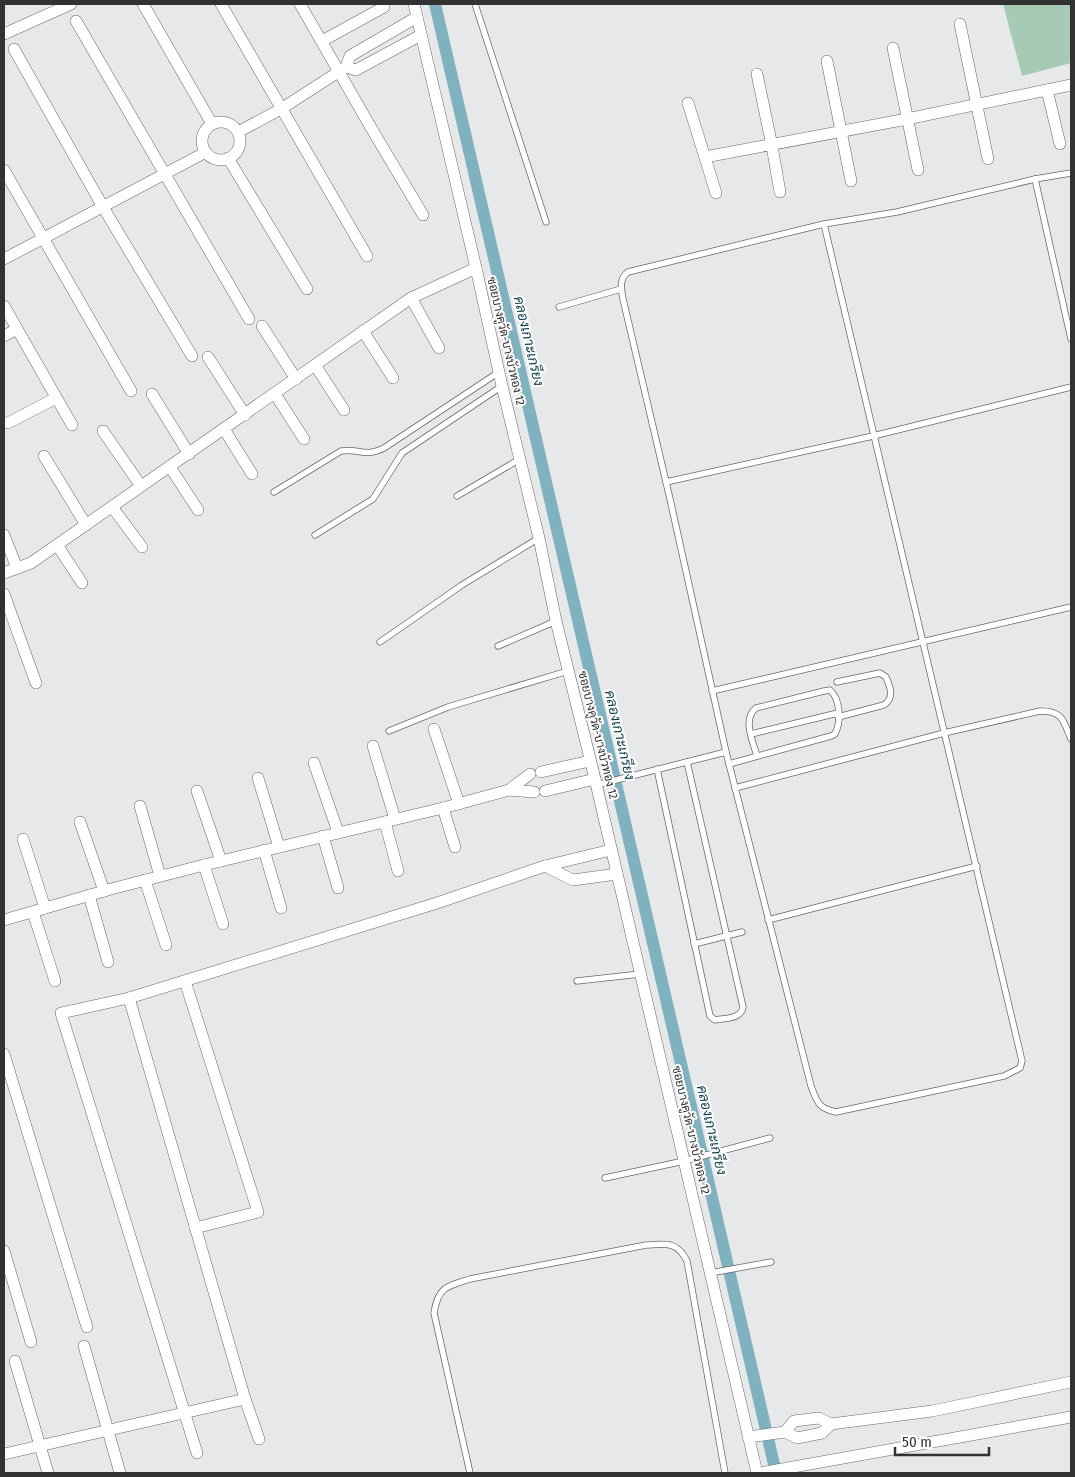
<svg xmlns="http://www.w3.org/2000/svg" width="1075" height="1477" font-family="'Fira Sans Condensed',Sarabun,sans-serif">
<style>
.green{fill:#a6cab5}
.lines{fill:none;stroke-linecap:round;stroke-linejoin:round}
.canal{stroke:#7fb1bf;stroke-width:12}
.lane-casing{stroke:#67686a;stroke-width:7}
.street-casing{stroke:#67686a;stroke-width:12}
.lane{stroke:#fff;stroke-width:5.5}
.street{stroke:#fff;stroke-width:11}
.labels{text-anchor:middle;stroke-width:4;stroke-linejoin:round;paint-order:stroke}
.street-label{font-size:12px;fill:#323233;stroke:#fff}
.water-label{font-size:14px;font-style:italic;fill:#0e3d48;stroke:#fff}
</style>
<rect width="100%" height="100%" fill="#e7e8ea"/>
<polygon class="green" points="1003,4 1070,4 1071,63 1022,76"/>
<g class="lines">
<polyline class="canal" points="435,4 776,1473"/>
<defs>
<g id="lane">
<polyline points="475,4 546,222"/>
<polyline points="1035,179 1071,339"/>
<path d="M824,224l198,837 -2,7 -16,8 -168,36c-18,-4 -19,-10 -25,-26l-85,-334 -56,-253 -47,-200c-2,-11 -4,-20 5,-27l196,-48 73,-12 138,-33 36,-6"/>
<polyline points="559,307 621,289"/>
<polyline points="666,482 873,436 1071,387"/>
<path d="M274,492l67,-41c19,-3 22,7 43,-3l115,-76"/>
<polyline points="457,496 520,459"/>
<polyline points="315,535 373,499 402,453 502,386"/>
<polyline points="380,642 462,585 539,538"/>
<polyline points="498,646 556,621"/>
<path d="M837,682l43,-9 6,4c4,10 9,20 -2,28l-46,12"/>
<polyline points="712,691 1071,607"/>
<polyline points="389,731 448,707 568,671"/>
<polyline points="751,734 838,713"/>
<path d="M729,764l102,-28 4,-2c6,-12 6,-34 -5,-44l-6,1 -68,17c-14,11 -3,34 1,48"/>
<path d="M657,769l53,247 5,4c11,-2 26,-1 28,-13l-56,-245"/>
<polyline points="596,785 726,752"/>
<path d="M735,788l209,-55 96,-22c23,0 23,9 31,28"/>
<polyline points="768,920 977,866"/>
<polyline points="694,944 742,932"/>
<polyline points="577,981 640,974"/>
<polyline points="605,1178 684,1161 770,1138"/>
<polyline points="710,1273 771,1262"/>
<path d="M470,1473l-36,-160c4,-26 13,-27 36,-34l176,-34c20,-1 31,-4 41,16l38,212"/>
</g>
<g id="street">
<polyline points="143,4 212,124"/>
<polyline points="221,4 367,256"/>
<polyline points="300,4 370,126 423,215"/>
<polyline points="414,4 476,268 502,386 539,538 556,621 595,779 757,1473"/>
<polyline points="76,21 249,319"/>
<polyline points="960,24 988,159"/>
<polyline points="4,34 71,4"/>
<polyline points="322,41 384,7"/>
<polyline points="893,48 918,170"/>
<polyline points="14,49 103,207 192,356"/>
<polyline points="827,61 851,181"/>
<polyline points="346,67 356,70 421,35"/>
<polyline points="757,74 772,146 780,192"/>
<polyline points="1047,90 1060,144"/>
<polyline points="688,103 716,193"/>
<circle cx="221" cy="141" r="19"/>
<polyline points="238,132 281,109 346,67 350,56 417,17"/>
<polyline points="705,157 907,119 1071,85"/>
<polyline points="228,158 307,289"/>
<polyline points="4,170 131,391"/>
<polyline points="4,259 206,152"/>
<polyline points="411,298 439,348"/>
<polyline points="4,306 72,425"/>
<polyline points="262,326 296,379"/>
<polyline points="363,331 393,378"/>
<polyline points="4,336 17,329"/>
<polyline points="208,357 245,415"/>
<polyline points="315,365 344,410"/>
<polyline points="152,394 189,454"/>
<polyline points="275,394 304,439"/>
<polyline points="8,423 56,398"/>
<polyline points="224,429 252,474"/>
<polyline points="103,431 141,486"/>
<polyline points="44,456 86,525"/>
<polyline points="170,467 198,510"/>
<polyline points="112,507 142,547"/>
<polyline points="4,535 17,568"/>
<polyline points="57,545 82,583"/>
<polyline points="4,573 31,563 411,298 476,268"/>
<polyline points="4,594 36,683"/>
<polyline points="434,729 459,804"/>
<polyline points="373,746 395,819"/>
<polyline points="314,763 338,832"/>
<polyline points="541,772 590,761"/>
<polyline points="258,778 279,847"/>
<polyline points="509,790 530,774"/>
<polyline points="197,791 221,861"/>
<polyline points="545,791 595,779"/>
<polyline points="140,806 160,876"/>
<polyline points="443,808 455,847"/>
<polyline points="80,822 104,891"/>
<polyline points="385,822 398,871"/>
<polyline points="323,836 338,888"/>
<polyline points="23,839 45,908"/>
<polyline points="264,850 281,908"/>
<polyline points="611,850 545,866 573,880 617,874"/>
<polyline points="204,865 223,924"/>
<polyline points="145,880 166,945"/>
<polyline points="89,895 108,962"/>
<polyline points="33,912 55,981"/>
<polyline points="4,920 111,889 204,865 443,808 509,790 534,792"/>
<polyline points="185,981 258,1212 195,1228"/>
<polyline points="4,1054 87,1327"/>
<polyline points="4,1251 31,1342"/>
<polyline points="84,1346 120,1473"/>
<polyline points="15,1361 48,1473"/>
<polyline points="245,1399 259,1439"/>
<polyline points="785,1432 794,1421 819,1418 831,1424 932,1411 1071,1382"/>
<polyline points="748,1437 785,1432 797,1438 822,1433 831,1424"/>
<polyline points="197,1453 61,1013 129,998 437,903 545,866"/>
<polyline points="4,1454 245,1399 129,998"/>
<polyline points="760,1473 1071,1417"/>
</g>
</defs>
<use href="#lane" class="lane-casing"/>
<use href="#street" class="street-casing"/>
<use href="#lane" class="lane"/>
<use href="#street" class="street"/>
</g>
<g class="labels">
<g class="street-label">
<text transform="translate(506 341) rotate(77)" y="4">ซอยบางคูวัด-บางบัวทอง 12</text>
<text transform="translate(598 735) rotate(76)" y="4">ซอยบางคูวัด-บางบัวทอง 12</text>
<text transform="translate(691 1130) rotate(77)" y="4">ซอยบางคูวัด-บางบัวทอง 12</text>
</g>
<g class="water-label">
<text transform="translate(529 341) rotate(77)" y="5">คลองเกาะเกรียง</text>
<text transform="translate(620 735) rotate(77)" y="5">คลองเกาะเกรียง</text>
<text transform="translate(712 1130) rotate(77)" y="5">คลองเกาะเกรียง</text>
</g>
</g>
<rect width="1075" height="1477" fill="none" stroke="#323233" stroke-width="10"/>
<path d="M895 1447v8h94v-8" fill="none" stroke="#323233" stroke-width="2.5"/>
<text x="902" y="1447" font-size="15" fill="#323233" stroke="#ffffff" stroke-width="4" paint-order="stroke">50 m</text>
</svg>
